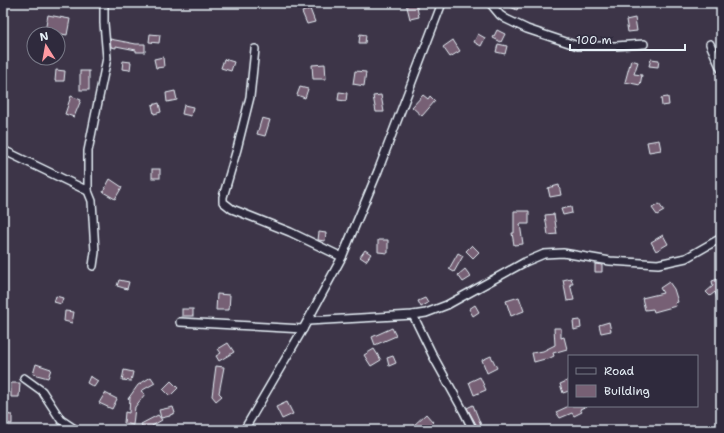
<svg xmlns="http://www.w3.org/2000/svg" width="724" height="433" font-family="'Shantell Sans',sans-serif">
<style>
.building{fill:#776074;stroke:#e8f1f8}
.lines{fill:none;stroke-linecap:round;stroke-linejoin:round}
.minor-casing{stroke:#e8f1f8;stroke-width:10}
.minor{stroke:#2f2a3d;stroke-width:7}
</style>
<rect width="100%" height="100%" fill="#3d3548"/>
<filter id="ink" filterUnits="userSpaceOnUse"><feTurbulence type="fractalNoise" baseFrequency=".025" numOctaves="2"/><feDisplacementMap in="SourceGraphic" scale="8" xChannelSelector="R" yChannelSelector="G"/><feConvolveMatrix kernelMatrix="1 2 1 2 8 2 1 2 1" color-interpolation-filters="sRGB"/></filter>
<g filter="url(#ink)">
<g class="building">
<polygon points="406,3 416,3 419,17 410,19"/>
<polygon points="502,3 520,3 517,10"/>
<polygon points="310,9 315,22 307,24 302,12"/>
<polygon points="48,15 70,19 67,35 45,31"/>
<polygon points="635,18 637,31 628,32 626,20"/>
<polygon points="497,30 505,34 501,42 493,38"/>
<polygon points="150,34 160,35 159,43 149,42"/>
<polygon points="360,34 366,35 365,43 359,43"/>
<polygon points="478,34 485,38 481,46 474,42"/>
<polygon points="110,39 136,44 145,44 145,52 136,52 136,50 116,46 116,48 111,47"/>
<polygon points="453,40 460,51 450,57 443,47"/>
<polygon points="498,44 507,46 505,54 496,52"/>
<polygon points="163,57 164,67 156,68 154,59"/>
<polygon points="224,59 234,62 231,71 221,68"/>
<polygon points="651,59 659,60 658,67 649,66"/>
<polygon points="631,60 638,62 634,74 642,75 640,85 625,82"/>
<polygon points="123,61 131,62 130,70 122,69"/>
<polygon points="325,64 326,79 313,79 312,65"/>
<polygon points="56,70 65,71 64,81 55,81"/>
<rect x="80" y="71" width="9" height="19"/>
<polygon points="355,71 366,72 364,86 353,84"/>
<polygon points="300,87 308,89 305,98 297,95"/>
<polygon points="175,91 177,100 167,102 166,93"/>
<polygon points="339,92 347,93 346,101 338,100"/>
<polygon points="381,95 384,112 376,112 373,96"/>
<polygon points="423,95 428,99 430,96 435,101 422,116 412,107"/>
<polygon points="71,96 81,100 74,117 65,114"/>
<polygon points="668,97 669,105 662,106 661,98"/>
<polygon points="159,103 161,112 154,114 152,105"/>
<polygon points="184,105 193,107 191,116 182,114"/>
<polygon points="262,118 270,120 265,136 257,134"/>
<polygon points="659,140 661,150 649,152 647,142"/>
<rect x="152" y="169" width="8" height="9"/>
<polygon points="110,179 122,187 115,199 103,192"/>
<polygon points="559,185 561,195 550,197 548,188"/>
<polygon points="659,204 664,211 657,215 652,208"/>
<polygon points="571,207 572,213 563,215 561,209"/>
<polygon points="514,211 529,211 529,224 520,224 523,244 514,245 512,233 514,233"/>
<polygon points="554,214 557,234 548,235 545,215"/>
<polygon points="319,232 326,233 325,241 318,240"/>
<polygon points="663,235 668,244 656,251 651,242"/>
<polygon points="378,240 388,240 388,253 378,252"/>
<polygon points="472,245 479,252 473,258 466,251"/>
<polygon points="365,250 371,254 366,261 360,257"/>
<polygon points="458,253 463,256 454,272 449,269"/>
<polygon points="595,264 602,265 602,272 595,272"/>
<polygon points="465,269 471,277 463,282 458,275"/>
<polygon points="571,278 573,284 570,284 574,300 567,301 563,280"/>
<polygon points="721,278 721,306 720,306 715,292 710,296 706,292 713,286 712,281"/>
<polygon points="119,280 129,282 127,289 117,286"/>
<polygon points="669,282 674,289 678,302 675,303 676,306 654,312 653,309 645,310 642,298 663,293 660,288"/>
<polygon points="217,294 230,295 229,310 216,310"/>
<polygon points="56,296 63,298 61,304 54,302"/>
<polygon points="519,297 524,311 511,316 506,301"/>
<polygon points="425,298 428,303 421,307 418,301"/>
<polygon points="475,305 479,312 473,316 469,309"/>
<rect x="182" y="309" width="11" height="7"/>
<polygon points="65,311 74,312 72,323 64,321"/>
<polygon points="580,320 581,328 574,330 573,321"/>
<polygon points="609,322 611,331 601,333 599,325"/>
<polygon points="392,328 396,336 375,345 372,337"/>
<polygon points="554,328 561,328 561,338 564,337 567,349 553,353 554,356 546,360 545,359 534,362 532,353 543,351 555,345"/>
<polygon points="228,343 234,352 219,361 216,356 221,353 218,349"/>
<polygon points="374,349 381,360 371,366 364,355"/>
<polygon points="393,356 396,363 389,366 387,358"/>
<polygon points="491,356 497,368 487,373 482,360"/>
<polygon points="36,364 51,369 48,378 33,374"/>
<polygon points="216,366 224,367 219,393 222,396 216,401 212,396"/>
<polygon points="124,370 133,372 131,381 122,380"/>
<polygon points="90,376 98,381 94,387 87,383"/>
<polygon points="151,377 155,383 141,391 145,394 135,407 133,425 124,423 125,412 129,413 130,397 128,399 138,385"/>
<polygon points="480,377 486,390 474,395 469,382"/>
<polygon points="569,380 569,391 563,393 560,384"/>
<polygon points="171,381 178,388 170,396 163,389"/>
<polygon points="11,383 20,383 19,397 11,397"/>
<polygon points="105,393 117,399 112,409 99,403"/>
<polygon points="287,402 293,414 282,419 276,407"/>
<polygon points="473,405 481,425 477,426 467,408"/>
<polygon points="569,406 587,406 580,409 582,412 574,416 572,413 560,418 556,412"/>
<polygon points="173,407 175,413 170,415 170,416 161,418 159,410"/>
<polygon points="3,414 12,415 12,424 3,423"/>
<polygon points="426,414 433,422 425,430 422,426 417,430 413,426"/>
<polygon points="158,415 162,420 152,426 154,430 144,430 141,424"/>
</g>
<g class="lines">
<defs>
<g id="minor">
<polyline points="490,3 500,15 506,19 527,29 578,46 616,46 644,44"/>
<polyline points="710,44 721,69"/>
<polyline points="255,49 250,97 237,149 223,197 223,202 232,209 290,232 342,257"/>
<polyline points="3,150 88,191"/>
<polyline points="93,266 95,252 92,201 88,191 88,151 107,58 104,23 104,3"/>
<polyline points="413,315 433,356 464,412 473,430"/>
<polyline points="308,321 413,315 426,313 447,305 525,262 544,254 563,253 610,261 658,264 686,258 721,238"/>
<polyline points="180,322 303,329"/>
<polyline points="24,378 42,391 61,420 76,430"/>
<polyline points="244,430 303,329 342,257 378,171 442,3"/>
</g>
</defs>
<use href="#minor" class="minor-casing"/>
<use href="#minor" class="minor"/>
</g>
</g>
<rect width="724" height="433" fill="none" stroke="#2f2a3d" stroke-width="16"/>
<rect x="8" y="8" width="708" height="417" fill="none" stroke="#e8f1f8" stroke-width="1.5" filter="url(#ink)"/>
<rect x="568" y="355" width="130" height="52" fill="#2f2a3d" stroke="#797a88"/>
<rect x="576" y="368" width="20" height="6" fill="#2f2a3d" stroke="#797a88"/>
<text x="604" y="375" font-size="12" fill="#e8f1f8">Road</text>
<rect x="576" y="385" width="20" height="12" fill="#776074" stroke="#797a88"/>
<text x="604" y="395" font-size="12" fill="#e8f1f8">Building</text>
<g transform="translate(46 46) rotate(349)"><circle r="19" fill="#2f2a3d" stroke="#797a88"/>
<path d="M0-3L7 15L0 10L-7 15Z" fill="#ff9aa2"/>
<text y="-6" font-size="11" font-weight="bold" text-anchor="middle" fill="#e8f1f8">N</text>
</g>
<path d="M570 44v6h115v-6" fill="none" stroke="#e8f1f8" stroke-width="2"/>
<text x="576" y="44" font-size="12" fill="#e8f1f8" stroke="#2f2a3d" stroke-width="3" paint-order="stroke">100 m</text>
</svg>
